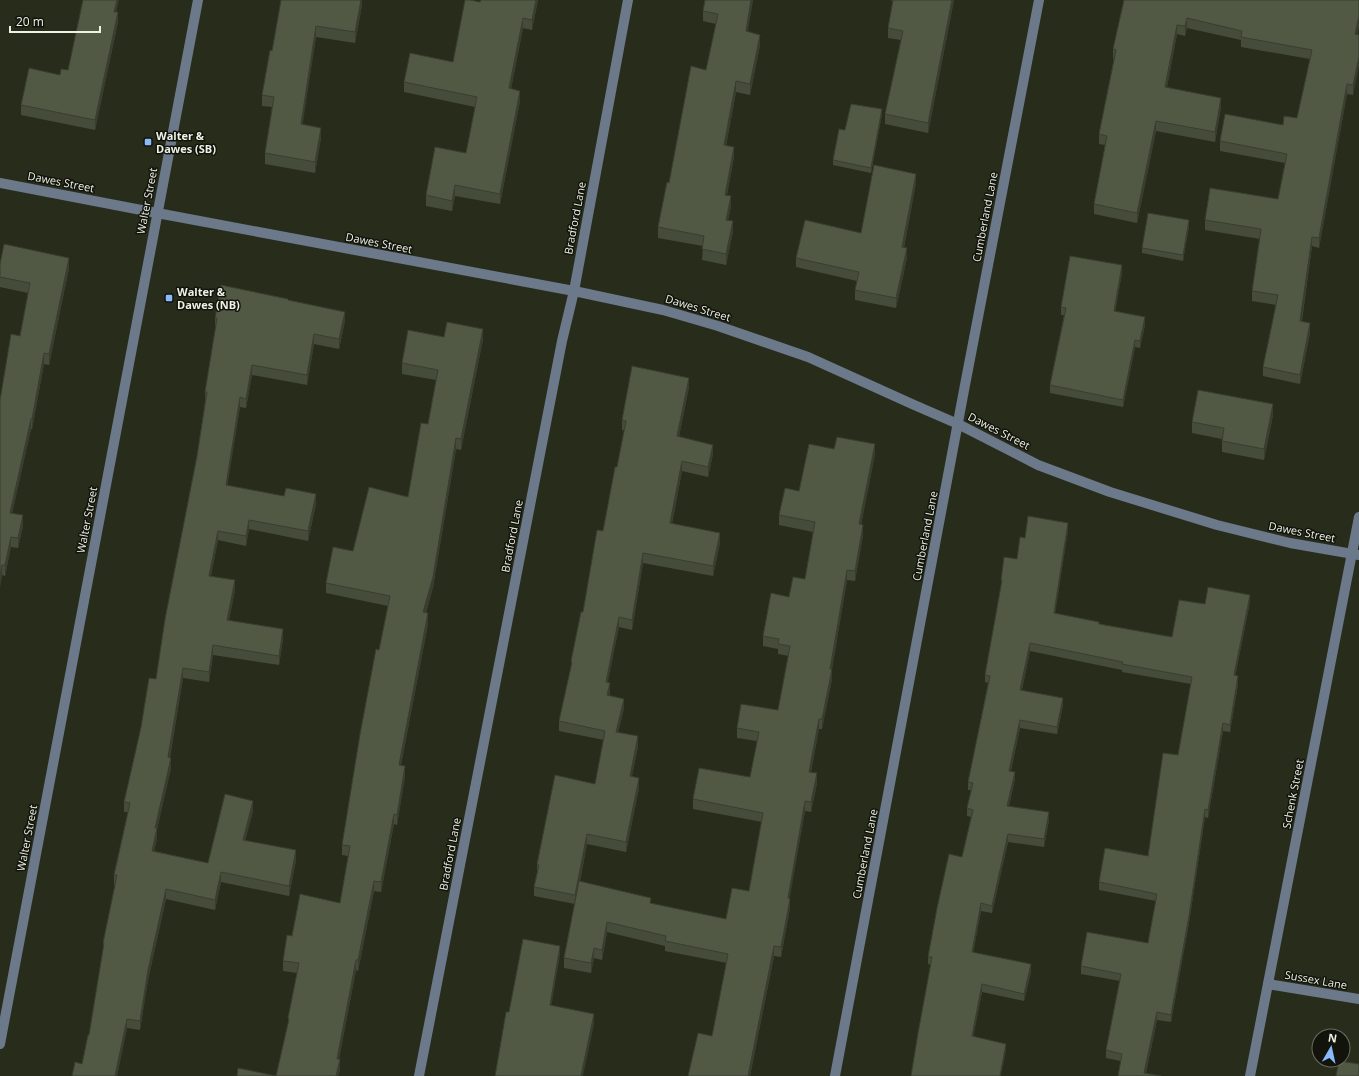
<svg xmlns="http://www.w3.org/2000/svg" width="1359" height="1076" font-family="'Open Sans',sans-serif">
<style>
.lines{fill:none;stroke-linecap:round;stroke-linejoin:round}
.minor{stroke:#6b798b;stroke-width:10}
.wall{fill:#464c3a}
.shaded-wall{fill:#393e30}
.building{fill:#515844;stroke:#393e30}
.poi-dot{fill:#89bafc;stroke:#12140c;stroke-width:1.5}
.labels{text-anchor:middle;stroke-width:3;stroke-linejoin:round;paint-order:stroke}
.poi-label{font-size:11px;font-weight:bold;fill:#edf1e6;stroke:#12140c;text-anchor:start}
.street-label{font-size:11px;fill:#edf1e6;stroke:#12140c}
</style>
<rect width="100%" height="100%" fill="#282d1b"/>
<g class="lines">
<g class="minor">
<polyline points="0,183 157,213 574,291 663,310 718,326 808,357 912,404 958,424 1038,465 1110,492 1217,525 1290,543 1359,555"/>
<polyline points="1268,984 1359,999"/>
<polyline points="0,1044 198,0"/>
<polyline points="419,1076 562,341 574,291 628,0"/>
<polyline points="835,1076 965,385 1039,0"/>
<polyline points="1250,1076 1359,517"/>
</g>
</g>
<g class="wall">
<polygon points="362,0 362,5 355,43 316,37 302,124 321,138 315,173 265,164 265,153 272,107 262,106 262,95 272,51"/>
<polygon points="538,0 532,30 523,28 511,89 520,101 500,204 455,196 452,211 426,206 426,195 466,153 475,107 404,92 404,82 453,62 480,2"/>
<polygon points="705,0 753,0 747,32 760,45 750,95 736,92 726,146 734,157 727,195 731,206 728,220 733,231 726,265 702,260 703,246 658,238 658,227 669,183 706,70 716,24 703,21 703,11"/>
<polygon points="890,0 954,0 928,133 885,124 885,114 901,40 888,38 888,28 893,1"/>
<polygon points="1124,0 1359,0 1359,26 1357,35 1353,95 1347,94 1319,248 1312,246 1302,321 1310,333 1300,384 1263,376 1263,367 1276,305 1252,301 1252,291 1260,239 1205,230 1205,220 1278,199 1285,163 1220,151 1220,141 1283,125 1297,118 1310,59 1241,47 1241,40 1187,28 1185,36 1177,34 1167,87 1221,107 1215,142 1156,131 1137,223 1094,214 1094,204 1105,145 1099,144 1099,134 1114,59 1113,59 1113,49"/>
<polygon points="116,12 118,22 95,130 21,115 21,105 60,75 68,70"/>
<polygon points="882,114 871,173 833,165 833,160 845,130"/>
<polygon points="916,183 904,248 907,258 896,308 855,300 855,290 857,281 796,267 796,258 861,233"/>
<polygon points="1189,226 1183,261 1142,253 1142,248"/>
<polygon points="0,264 69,268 49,365 44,364 32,429 31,429 12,513 23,526 18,548 11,547 5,576 2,575 0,587 20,336 28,293 0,287"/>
<polygon points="1122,273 1115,311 1145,325 1140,348 1135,347 1123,407 1050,393 1050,385 1064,315 1061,315 1061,307"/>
<polygon points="288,300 345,321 339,349 314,344 307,385 252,375 246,408 240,407 227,485 316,504 308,541 249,529 246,546 218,540 211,576 235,590 229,620 283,639 279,665 213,655 209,682 183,678 170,758 171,768 157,829 157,838 154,851 208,863 253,811 245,840 296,860 289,896 221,882 215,910 166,899 148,980 140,1030 127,1028 117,1076 72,1076 82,1064 89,1035 103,952 103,943 115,885 114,885 114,875 128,812 124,812 124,802 156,679 197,456 205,401 205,392 216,328 215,328 215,318"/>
<polygon points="444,337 483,339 461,450 456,449 433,587 426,613 428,624 401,765 405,776 397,825 394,824 381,892 374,891 358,971 356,970 339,1059 340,1070 338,1076 237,1076 276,1076 288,1024 288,1018 297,973 283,971 283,961 292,936 340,903 348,856 342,855 342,845 388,606 326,593 326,583 353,551 408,497 428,424 436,380 402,374 402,363"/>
<polygon points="689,387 679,437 713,454 708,477 682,471 672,524 720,543 713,576 643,563 632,630 619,627 607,682 610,692 609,695 624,708 618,732 638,746 632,776 639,788 626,852 587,844 580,881 651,904 726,919 749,891 762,822 693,809 693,799 750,777 757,741 737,738 737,728 778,710 789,656 778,654 778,649 763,646 763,636 789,597 805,579 813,532 779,525 779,515 834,449 875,454 861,525 863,535 855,581 847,580 832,669 832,679 822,729 819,729 811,772 817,783 811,812 805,811 789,898 790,908 781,957 774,956 750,1076 688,1076 712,1036 727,963 665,951 665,946 607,932 602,960 594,958 591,973 564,968 564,958 575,904 534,896 534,887 537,874 537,864 595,784 604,740 559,731 559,721 571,667 571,661 603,531 617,467 624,430 622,430 622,420"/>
<polygon points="1273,415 1264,460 1222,452 1222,439 1192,433 1192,422"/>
<polygon points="1068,530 1055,613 1099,624 1172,637 1205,604 1250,602 1235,676 1238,684 1230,732 1223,731 1208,818 1205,817 1189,923 1171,1022 1157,1020 1146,1073 1118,1076 1121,1061 1106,1058 1106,1050 1120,981 1081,974 1081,966 1148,943 1156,901 1099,890 1099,882 1148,856 1178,755 1191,684 1122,672 1122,670 1030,651 1022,690 1063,705 1057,734 1020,728 1011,771 1015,779 1009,806 1049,820 1044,847 1008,842 992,913 981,911 973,952 1031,972 1024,1001 982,992 973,1037 1006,1051 911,1076 931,965 928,964 928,957 962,857 971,817 967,816 967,808 971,790 968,790 968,782 988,683 985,682 985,675 1001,588 1001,580 1017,559 1025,538"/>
</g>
<g class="shaded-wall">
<polygon points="117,0 119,0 114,22 114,12"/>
<polygon points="361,0 362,0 362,5 355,43 355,32"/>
<polygon points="536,0 538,0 532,30 532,20"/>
<polygon points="751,0 753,0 746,42 746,31"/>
<polygon points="952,0 954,0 928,133 928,123"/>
<polygon points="118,12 118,22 95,130 95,120"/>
<polygon points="1359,16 1359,26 1355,44 1355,34"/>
<polygon points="523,18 523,28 509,99 509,88"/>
<polygon points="1187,18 1187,28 1185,36 1185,26"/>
<polygon points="1177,25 1177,34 1165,97 1165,87"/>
<polygon points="316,26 316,37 301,135 301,124"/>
<polygon points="760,35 760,45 750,95 750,84"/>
<polygon points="1359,57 1359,66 1353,95 1353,85"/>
<polygon points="736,81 736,92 724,156 724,145"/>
<polygon points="1347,84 1347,94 1319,248 1319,238"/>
<polygon points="520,91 520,101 500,204 500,194"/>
<polygon points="1221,98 1221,107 1215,142 1215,132"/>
<polygon points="882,109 882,114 871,173 871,168"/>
<polygon points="1156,121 1156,131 1137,223 1137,213"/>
<polygon points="321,128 321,138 315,173 315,162"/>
<polygon points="734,147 734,157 725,205 725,195"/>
<polygon points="916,174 916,183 902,257 902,247"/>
<polygon points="455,185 455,196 452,211 452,201"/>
<polygon points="731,196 731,206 726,230 726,220"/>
<polygon points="1189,220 1189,226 1183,261 1183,255"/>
<polygon points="733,221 733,231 726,265 726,254"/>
<polygon points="1312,237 1312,246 1300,331 1300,321"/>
<polygon points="907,248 907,258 896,308 896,298"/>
<polygon points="69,258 69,268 49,365 49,354"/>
<polygon points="1122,265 1122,273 1114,318 1114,311"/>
<polygon points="345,312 345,321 339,349 339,339"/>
<polygon points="1145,317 1145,325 1140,348 1140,341"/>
<polygon points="1310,323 1310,333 1300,384 1300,375"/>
<polygon points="483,329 483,339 461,450 461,439"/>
<polygon points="314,334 314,344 307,385 307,375"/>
<polygon points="1135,340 1135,347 1123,407 1123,400"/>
<polygon points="44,353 44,364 32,429 32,419"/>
<polygon points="252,365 252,375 246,408 246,399"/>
<polygon points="689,378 689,387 677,446 677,436"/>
<polygon points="240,397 240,407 226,495 226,485"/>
<polygon points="1273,404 1273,415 1264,460 1264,449"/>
<polygon points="31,419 31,429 10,523 10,513"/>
<polygon points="456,438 456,449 433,587 423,623 423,612"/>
<polygon points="875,444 875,454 859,534 859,524"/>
<polygon points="713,445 713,454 708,477 708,467"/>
<polygon points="682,461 682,471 670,533 670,523"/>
<polygon points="316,494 316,504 308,541 308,531"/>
<polygon points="23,515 23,526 18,548 18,538"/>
<polygon points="249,520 249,529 246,546 246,536"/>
<polygon points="1068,523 1068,530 1054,621 1054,613"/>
<polygon points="863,525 863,535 855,581 855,571"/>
<polygon points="218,531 218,540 209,585 209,576"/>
<polygon points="720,533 720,543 713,576 713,566"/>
<polygon points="11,537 11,547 5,576 5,565"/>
<polygon points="643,553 643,563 632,630 632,620"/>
<polygon points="2,565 2,575 0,587 0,577"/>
<polygon points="847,570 847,580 830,679 830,669"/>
<polygon points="235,580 235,590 227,630 227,620"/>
<polygon points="1250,595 1250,602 1234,683 1234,675"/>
<polygon points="428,613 428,624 399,775 399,765"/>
<polygon points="619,617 619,627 606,692 606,682"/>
<polygon points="283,629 283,639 279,665 279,656"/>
<polygon points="1030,643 1030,651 1020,698 1020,690"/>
<polygon points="213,645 213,655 209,682 209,672"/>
<polygon points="183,668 183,678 168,767 168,757"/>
<polygon points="832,669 832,679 822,729 822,719"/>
<polygon points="1238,676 1238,684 1230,732 1230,725"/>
<polygon points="610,683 610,692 607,705 607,695"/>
<polygon points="1063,698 1063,705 1057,734 1057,727"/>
<polygon points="624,699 624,708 616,741 616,732"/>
<polygon points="819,719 819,729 809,781 809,772"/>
<polygon points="1020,720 1020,728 1009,778 1009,771"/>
<polygon points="1223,723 1223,731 1208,818 1208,810"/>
<polygon points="638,736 638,746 630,786 630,776"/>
<polygon points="171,758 171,768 157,829 157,838 152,861 152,851 155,828"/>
<polygon points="405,766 405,776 397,825 397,815"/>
<polygon points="1015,772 1015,779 1007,813 1007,806"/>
<polygon points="817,773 817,783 811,812 811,802"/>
<polygon points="639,778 639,788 626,852 626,842"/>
<polygon points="253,801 253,811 243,850 243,840"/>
<polygon points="805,801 805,811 788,908 788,898"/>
<polygon points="1205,809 1205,817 1189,923 1171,1022 1171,1015"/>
<polygon points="1049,812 1049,820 1044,847 1044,839"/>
<polygon points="394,814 394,824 381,892 381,882"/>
<polygon points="587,834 587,844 575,904 575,895"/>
<polygon points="1008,834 1008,842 992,913 992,906"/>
<polygon points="296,850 296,860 289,896 289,886"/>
<polygon points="221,872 221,882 215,910 215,900"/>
<polygon points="374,881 374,891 358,971 358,960"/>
<polygon points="166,889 166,899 148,980 140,1030 140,1021 148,970"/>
<polygon points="790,899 790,908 781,957 781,947"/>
<polygon points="981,903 981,911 972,960 972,952"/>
<polygon points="607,922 607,932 602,960 602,950"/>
<polygon points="560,946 560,955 550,1014 550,1005"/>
<polygon points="774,946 774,956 750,1076 748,1076"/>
<polygon points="594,948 594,958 591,973 591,963"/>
<polygon points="356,960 356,970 337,1069 337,1059"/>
<polygon points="1031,964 1031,972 1024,1001 1024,994"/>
<polygon points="982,984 982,992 972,1044 972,1036"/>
<polygon points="1157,1012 1157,1020 1145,1076 1144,1073"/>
<polygon points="594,1014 594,1024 583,1076 581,1076"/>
<polygon points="127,1019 127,1028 117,1076 115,1076"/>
<polygon points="1006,1044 1006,1051 1001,1076 1000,1076"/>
<polygon points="340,1059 340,1070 338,1076 336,1076"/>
</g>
<g class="building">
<polygon points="83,0 117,0 114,12 118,12 95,120 21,105 29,68 60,75 61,69 68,70"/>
<polygon points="281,0 361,0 355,32 316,26 301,124 321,128 315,162 265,153 274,97 262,95 270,50 272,51"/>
<polygon points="465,0 470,0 480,2 481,0 536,0 532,20 523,18 509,88 520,91 500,194 455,185 452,201 426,195 435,147 466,153 477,97 404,82 410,53 453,62"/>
<polygon points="705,0 751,0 746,31 760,35 750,84 736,81 724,145 734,147 725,195 731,196 726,220 733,221 726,254 702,249 704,236 658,227 667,182 669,183 691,66 706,70 718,14 703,11"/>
<polygon points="893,0 952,0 928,123 885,114 903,31 888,28"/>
<polygon points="1124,0 1359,0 1359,16 1355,34 1359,35 1359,57 1353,85 1347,84 1319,238 1312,237 1300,321 1310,323 1300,375 1263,367 1278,295 1252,291 1261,229 1205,220 1210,188 1278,199 1287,154 1220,141 1225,114 1283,125 1284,116 1297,118 1312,50 1241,37 1242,31 1187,18 1185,26 1177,25 1165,87 1221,98 1215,132 1156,121 1137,213 1094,204 1107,136 1099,134 1116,50 1113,49"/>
<polygon points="851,104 882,109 871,168 833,160 839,129 845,130"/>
<polygon points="874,165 916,174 902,247 907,248 896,298 855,290 859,272 796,258 805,220 861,233"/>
<polygon points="1148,213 1189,220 1183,255 1142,248"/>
<polygon points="4,244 69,258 49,354 44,353 32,419 31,419 10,513 23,515 18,538 11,537 5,565 2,565 0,577 0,400 11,334 20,336 30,283 0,277 0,264"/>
<polygon points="1070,256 1122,265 1114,311 1145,317 1140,341 1135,340 1123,400 1050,385 1066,308 1061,307"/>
<polygon points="221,285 288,299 288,300 345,312 339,339 314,334 307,375 252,365 246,399 240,397 226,485 284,496 286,488 316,494 308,531 249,520 246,536 218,531 209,576 235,580 227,620 283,629 279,656 213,645 209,672 183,668 168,757 171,758 155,828 157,828 152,851 208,863 225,794 253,801 243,840 296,850 289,886 221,872 215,900 166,889 148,970 140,1021 127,1019 115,1076 72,1076 75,1062 82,1064 88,1035 89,1035 104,943 103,943 117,875 114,875 130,803 124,802 141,727 149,678 156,679 165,619 197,456 207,392 205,392 217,318 215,318"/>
<polygon points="447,322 483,329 461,439 456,438 433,577 423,612 428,613 399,765 405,766 397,815 394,814 381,882 374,881 358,960 356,960 337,1059 340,1059 336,1076 237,1076 238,1068 276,1076 289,1019 288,1018 299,963 283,961 287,935 292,936 300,894 340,903 350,846 342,845 360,734 376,649 379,650 390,596 326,583 333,547 353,551 369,487 408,497 421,423 428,424 438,370 402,363 408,330 444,337"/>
<polygon points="632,366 689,378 677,436 713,445 708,467 682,461 670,523 720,533 713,566 643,553 632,620 619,617 606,682 610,683 607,695 624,699 616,732 638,736 630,776 639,778 626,842 587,834 575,895 534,887 539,865 537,864 555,775 595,784 605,731 559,721 572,662 571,661 581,612 583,612 597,530 603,531 615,467 617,467 626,421 622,420"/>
<polygon points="1198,390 1273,404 1264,449 1222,441 1224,428 1192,422"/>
<polygon points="837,437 875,444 859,524 863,525 855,571 847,570 830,669 832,669 822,719 819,719 809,772 817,773 811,802 805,801 788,898 790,899 781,947 774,946 748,1076 688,1076 698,1033 712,1036 728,954 665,941 666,936 607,922 602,950 594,948 591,963 564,958 579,881 651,898 650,903 726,919 732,888 749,891 763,813 693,799 699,768 750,777 759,732 737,728 741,704 778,710 790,646 778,644 779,639 763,636 771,593 789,597 793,577 805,579 815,522 779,515 785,488 799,491 809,444 834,449"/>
<polygon points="1028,516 1068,523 1054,613 1099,622 1099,624 1172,637 1179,600 1205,604 1208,587 1250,595 1234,675 1238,676 1230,725 1223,723 1208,810 1205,809 1189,916 1171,1015 1157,1012 1144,1073 1161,1076 1118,1076 1122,1054 1106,1050 1121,974 1081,966 1087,932 1148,943 1157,894 1099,882 1105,848 1148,856 1163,753 1178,755 1192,677 1122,664 1123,662 1030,643 1020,690 1063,698 1057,727 1020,720 1009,771 1015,772 1007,806 1049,812 1044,839 1008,834 992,906 981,903 972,952 1031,964 1024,994 982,984 972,1036 1006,1044 1000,1076 911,1076 918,1033 932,957 928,957 937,908 949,854 962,857 973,810 967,808 973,783 968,782 990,676 985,675 1002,580 1001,580 1004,557 1017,559 1020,537 1025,538"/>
<polygon points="523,939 560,946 550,1005 594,1014 581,1076 495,1076 506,1012 509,1012"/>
<polygon points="1339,1061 1359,1064 1359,1076 1336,1076"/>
</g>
<g class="poi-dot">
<rect x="144" y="138" width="8" height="8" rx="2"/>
<rect x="165" y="294" width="8" height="8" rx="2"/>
</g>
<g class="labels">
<g class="poi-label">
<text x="156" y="140">Walter &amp;<tspan x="156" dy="13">Dawes (SB)</tspan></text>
<text x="177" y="296">Walter &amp;<tspan x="177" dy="13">Dawes (NB)</tspan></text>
</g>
<g class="street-label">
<text transform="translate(61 182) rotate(11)" y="4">Dawes Street</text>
<text transform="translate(147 201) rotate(-79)" y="4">Walter Street</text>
<text transform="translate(985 217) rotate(-79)" y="4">Cumberland Lane</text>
<text transform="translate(575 218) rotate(-79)" y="4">Bradford Lane</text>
<text transform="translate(379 243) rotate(11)" y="4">Dawes Street</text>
<text transform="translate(698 308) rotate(17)" y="4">Dawes Street</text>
<text transform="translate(999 431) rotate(27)" y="4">Dawes Street</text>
<text transform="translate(87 520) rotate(-79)" y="4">Walter Street</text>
<text transform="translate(1302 532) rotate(11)" y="4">Dawes Street</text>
<text transform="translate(512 536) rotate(-79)" y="4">Bradford Lane</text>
<text transform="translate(925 536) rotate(-79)" y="4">Cumberland Lane</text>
<text transform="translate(1293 794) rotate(-79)" y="4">Schenk Street</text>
<text transform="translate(27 838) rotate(-79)" y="4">Walter Street</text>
<text transform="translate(450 854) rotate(-79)" y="4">Bradford Lane</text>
<text transform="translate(865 854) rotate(-79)" y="4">Cumberland Lane</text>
<text transform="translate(1316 980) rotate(10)" y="4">Sussex Lane</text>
</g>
</g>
<g transform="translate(1331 1048) rotate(9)"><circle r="19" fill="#12140c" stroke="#6a6c63"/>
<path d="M0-3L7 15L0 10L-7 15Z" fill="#89bafc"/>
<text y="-6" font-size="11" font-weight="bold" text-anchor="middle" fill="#edf1e6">N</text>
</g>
<path d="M10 26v6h90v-6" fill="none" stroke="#edf1e6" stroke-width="2"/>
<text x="16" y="26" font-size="12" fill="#edf1e6" stroke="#12140c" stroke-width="3" paint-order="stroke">20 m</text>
</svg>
